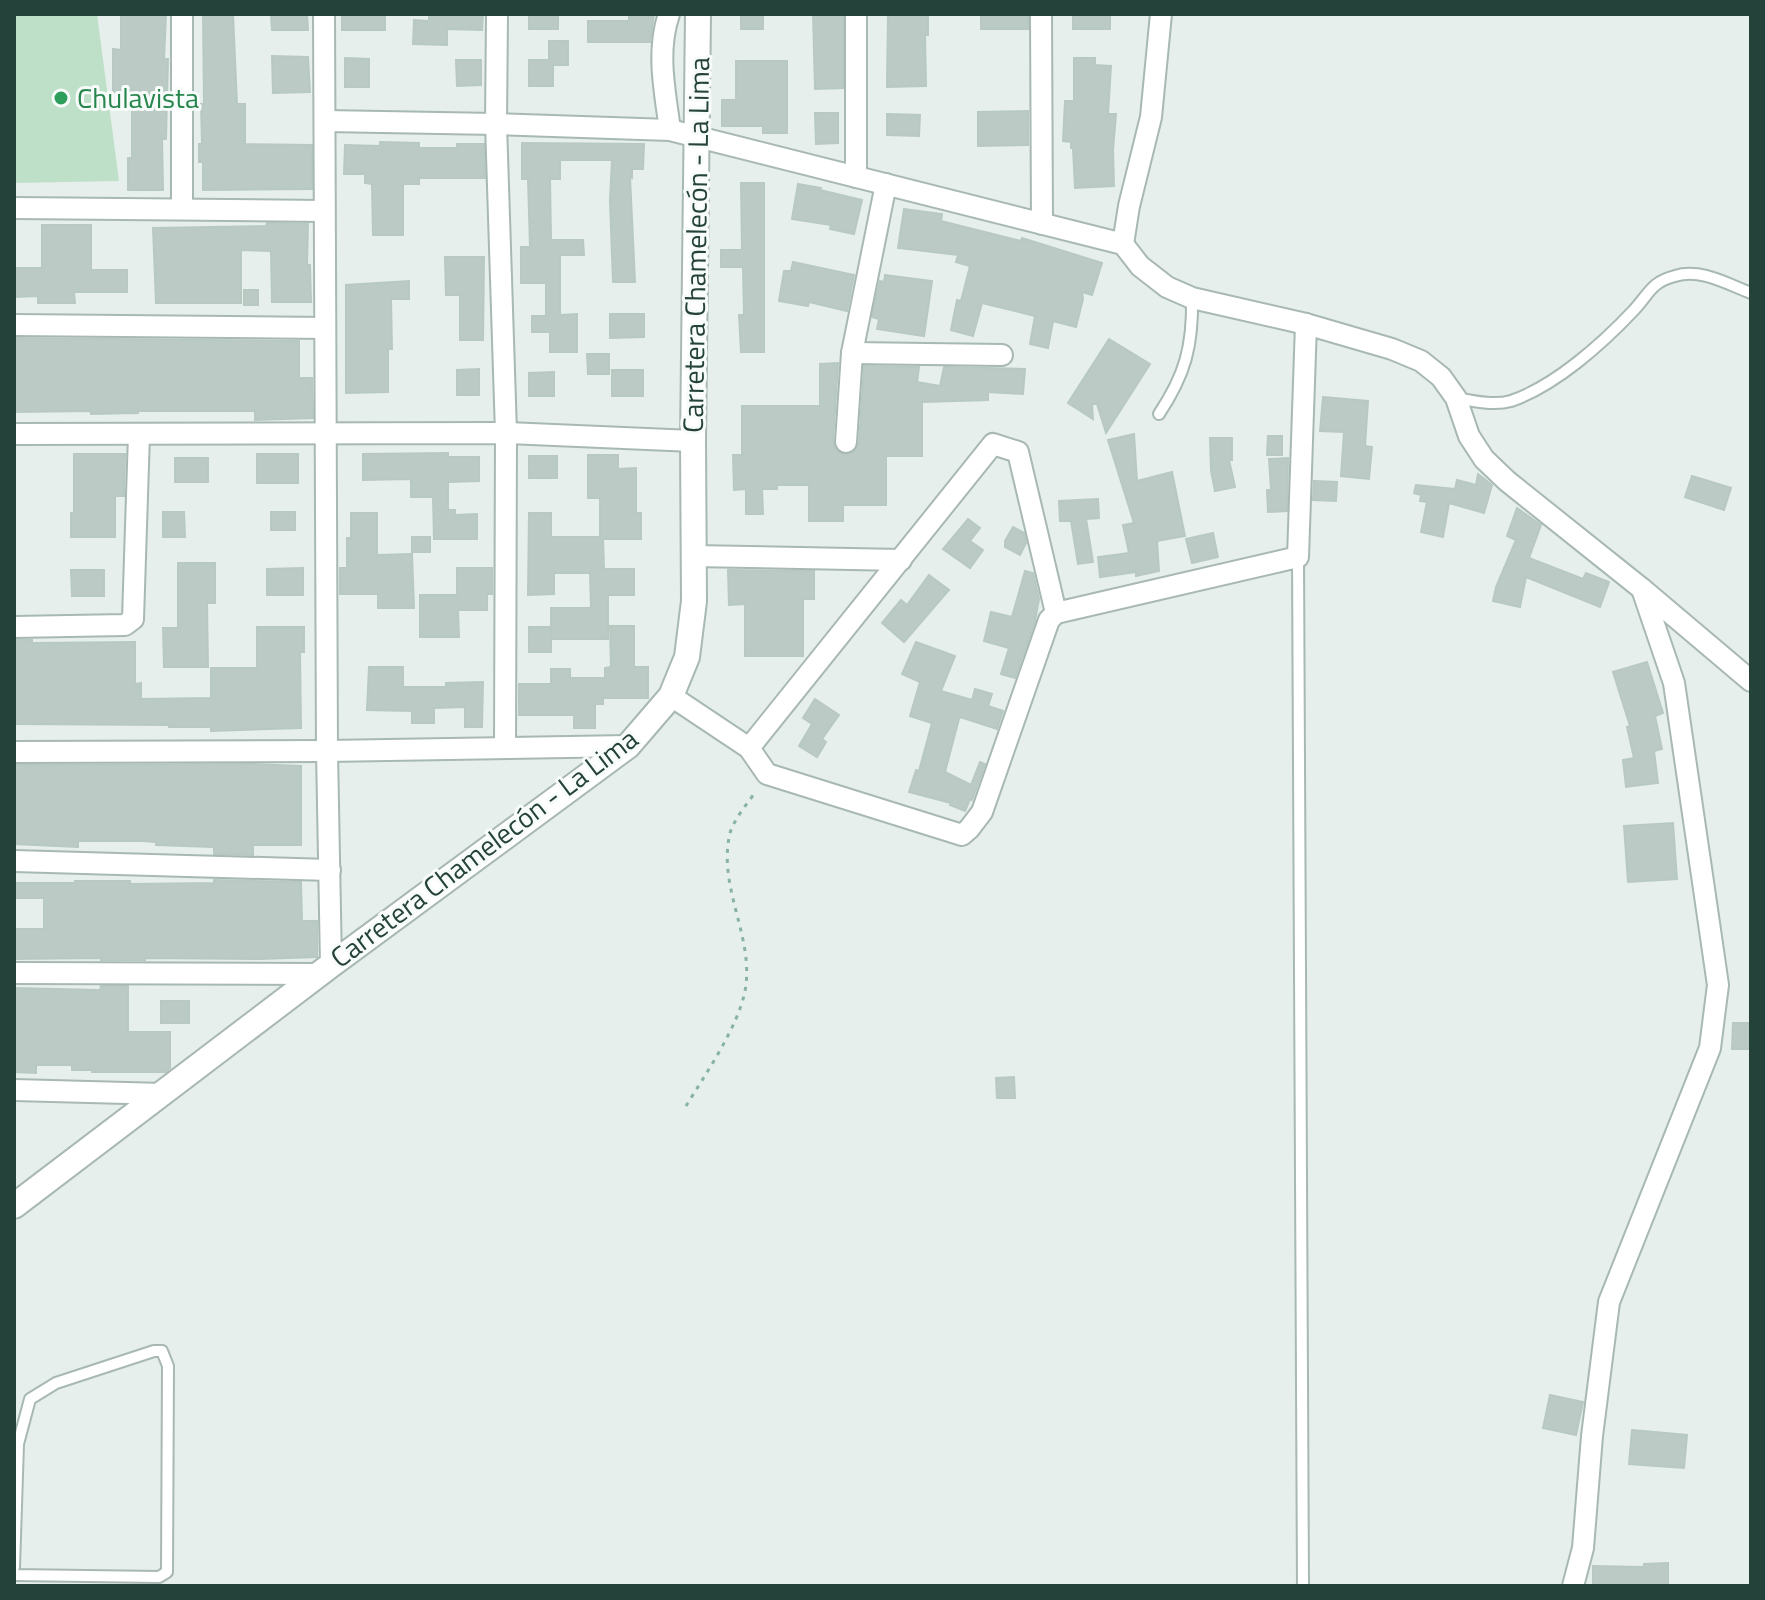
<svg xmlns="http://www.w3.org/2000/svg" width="1765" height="1600" font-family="'Titillium Web',sans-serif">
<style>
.green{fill:#bfe0c8}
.building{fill:#bbcac4;stroke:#b8c9c2;stroke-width:2}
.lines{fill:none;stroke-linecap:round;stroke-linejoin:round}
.service-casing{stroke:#a8b8b2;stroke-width:14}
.minor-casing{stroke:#a8b8b2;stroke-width:24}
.tertiary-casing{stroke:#a8b8b2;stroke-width:28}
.path{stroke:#86b3a5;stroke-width:3;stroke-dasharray:4 6;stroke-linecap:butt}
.service{stroke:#fff;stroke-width:10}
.minor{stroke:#fff;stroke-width:20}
.tertiary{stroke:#fff;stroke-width:24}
.leisure-dot{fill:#2e9e5b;stroke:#f7fbf9;stroke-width:3}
.labels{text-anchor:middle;stroke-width:6;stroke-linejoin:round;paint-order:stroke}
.leisure-label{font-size:28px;fill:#27864d;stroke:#f7fbf9;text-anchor:start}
.street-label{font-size:28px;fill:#24423a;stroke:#f7fbf9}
</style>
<rect width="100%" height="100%" fill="#e6efeb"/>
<polygon class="green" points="14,14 97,14 119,181 14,183"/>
<g class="building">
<polygon points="121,14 166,14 164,59 168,59 166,139 162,139 163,190 128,190 128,158 132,158 132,93 113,92 113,49 121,50"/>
<polygon points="203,14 233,14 237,104 245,104 245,144 312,145 312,189 203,190 203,162 199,162 199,144 202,144 201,104 204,104"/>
<polygon points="271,14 307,14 308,30 272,30"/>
<rect x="342" y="14" width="43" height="16"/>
<polygon points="429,14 483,14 482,30 447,29 447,45 413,44 414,20 429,21"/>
<rect x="529" y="14" width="29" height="15"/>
<polygon points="629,14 654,14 650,42 588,42 588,21 629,21"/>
<rect x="741" y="14" width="22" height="15"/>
<polygon points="813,14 843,14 843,88 815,89"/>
<polygon points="888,14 928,14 928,35 925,35 926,86 887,87"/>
<rect x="981" y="14" width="47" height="15"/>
<rect x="1073" y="14" width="37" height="15"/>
<polygon points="549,41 568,41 568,65 553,65 553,86 529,86 529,60 549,60"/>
<polygon points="272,56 308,57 310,92 273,93"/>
<polygon points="345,58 369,59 369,87 345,87"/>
<polygon points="1074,58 1095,58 1095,65 1111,66 1108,114 1116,114 1113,150 1114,186 1075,188 1073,148 1071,148 1071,142 1063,141 1065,101 1074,101"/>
<polygon points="456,60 481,60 481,85 457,86"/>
<polygon points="736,61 787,61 787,133 763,133 763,126 722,126 722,100 736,100"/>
<polygon points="1028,111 1028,145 978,146 978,112"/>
<polygon points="815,113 838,113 838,143 816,144"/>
<polygon points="887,114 920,115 919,136 887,135"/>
<polygon points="380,142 419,143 419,148 457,148 457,144 484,144 485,178 419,178 419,184 403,184 403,235 373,235 372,184 365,183 365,174 344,174 345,145 380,146"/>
<polygon points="522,143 644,144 643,169 632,169 632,178 630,177 635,282 613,282 610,201 612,160 560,160 560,179 550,179 551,240 583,240 584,255 560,255 560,315 577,314 577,352 550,352 550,332 532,332 532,316 546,316 546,283 521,283 521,247 530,247 528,179 522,179"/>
<polygon points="741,183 764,183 764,352 741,352 739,315 744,315 743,267 721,267 721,250 742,250"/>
<polygon points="798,184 821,188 820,190 862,200 854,234 830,229 831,225 792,219"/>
<polygon points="904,209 942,214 941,221 1021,241 1022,238 1102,263 1092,295 1082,292 1083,299 1076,327 1053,321 1048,348 1030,344 1035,316 982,303 973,336 951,330 957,300 961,301 970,266 956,262 958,255 898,248"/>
<polygon points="267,223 308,224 307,265 310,265 311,302 272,302 271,251 241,250 241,303 156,303 153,228 266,226"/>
<polygon points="42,225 91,225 91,270 127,270 127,292 74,292 75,303 38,303 38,296 14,297 14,268 42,268"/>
<polygon points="445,257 484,257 483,340 460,340 460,295 446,295"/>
<polygon points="793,262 854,275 847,311 809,302 808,306 779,301 784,271 791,271"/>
<polygon points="885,275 932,281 924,336 877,329 879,319 872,317 880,281 884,282"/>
<polygon points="409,281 409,299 391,299 392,349 388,349 388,392 346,393 346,285"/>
<rect x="244" y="290" width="14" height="15"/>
<polygon points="610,314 644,314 644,337 610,338"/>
<polygon points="14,338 299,341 299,378 312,378 313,418 255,420 255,411 138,411 138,413 91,414 91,411 14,412"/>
<polygon points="1109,339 1150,364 1106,433 1097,404 1092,404 1093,419 1068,403"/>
<polygon points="587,354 609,354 609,374 588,374"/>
<polygon points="838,363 833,441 835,448 844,455 852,453 859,444 864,366 919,367 917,382 940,386 944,367 1025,369 1023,394 988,392 988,400 922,402 922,456 886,456 886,505 843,505 843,521 809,521 809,485 777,485 777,489 762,489 763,514 746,514 746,489 734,490 733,455 742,455 742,406 820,406 820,364"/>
<polygon points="479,369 479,395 457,395 457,370"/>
<rect x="612" y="370" width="31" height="26"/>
<polygon points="554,372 554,396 529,396 529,373"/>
<polygon points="1323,397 1368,401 1365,446 1372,447 1369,479 1341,476 1344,432 1320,431"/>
<polygon points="1134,434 1137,481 1172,472 1185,536 1157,541 1159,571 1136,576 1136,572 1100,577 1098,557 1129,553 1123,525 1134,523 1108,440"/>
<polygon points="1268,436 1282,436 1282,455 1267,455"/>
<polygon points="1210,438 1232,438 1232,460 1229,460 1235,487 1215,491 1211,471"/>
<polygon points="448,453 448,457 479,457 479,481 448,482 448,510 455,510 455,515 477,514 477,539 434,539 433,497 411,497 411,479 363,480 363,454"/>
<polygon points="74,454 125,454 124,496 115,496 115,537 71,537 71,513 74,513"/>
<rect x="257" y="454" width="41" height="29"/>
<polygon points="588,455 618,455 618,469 636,468 636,513 641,513 641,539 603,539 604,569 634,569 634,595 608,595 608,639 551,639 551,608 591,608 590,573 554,573 554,594 528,595 529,513 551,513 551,537 600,537 600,498 588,498"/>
<rect x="529" y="456" width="28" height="22"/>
<rect x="175" y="458" width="33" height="24"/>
<polygon points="1288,458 1287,511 1268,512 1267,490 1271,490 1269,459"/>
<polygon points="1478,474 1492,485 1484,513 1449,503 1443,537 1421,532 1427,502 1420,501 1421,495 1414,493 1416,485 1455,489 1457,480 1476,485"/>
<polygon points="1692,476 1731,488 1724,510 1685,497"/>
<polygon points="1314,481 1337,482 1336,501 1313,500"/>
<polygon points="1098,499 1099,518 1086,519 1093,562 1078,564 1071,521 1060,521 1059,501"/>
<polygon points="1517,508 1541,525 1529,558 1583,579 1586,573 1609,582 1600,607 1526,577 1520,607 1493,601 1496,587 1516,540 1507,536"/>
<polygon points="163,512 184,512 185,537 163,537"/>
<rect x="271" y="512" width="24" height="18"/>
<polygon points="351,513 377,513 377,555 412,554 414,608 378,608 378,594 340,594 340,568 347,568 347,538 351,538"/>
<polygon points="968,519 980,528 970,541 983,550 970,568 943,549"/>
<polygon points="1013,527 1024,533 1026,543 1020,555 1005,547 1005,541"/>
<polygon points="1213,533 1218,557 1192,563 1186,539"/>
<rect x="412" y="537" width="18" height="15"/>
<polygon points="178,563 215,563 215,603 207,603 208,667 164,667 163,628 178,628"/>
<polygon points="303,568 303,595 267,595 267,569"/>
<polygon points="457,568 492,568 492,594 487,594 487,610 458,610 459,637 420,637 420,595 457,595"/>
<polygon points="71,570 104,570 104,596 72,596"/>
<polygon points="728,570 814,571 814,599 803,599 803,656 745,656 745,604 729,605"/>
<polygon points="1025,571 1033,573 1039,599 1035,621 1015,678 1001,674 1009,648 984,641 991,612 1012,617"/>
<polygon points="929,575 949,590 904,642 882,623 901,600 907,605"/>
<polygon points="610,626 634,626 634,667 648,667 648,698 603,698 603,704 595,704 595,728 574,728 574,715 519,715 519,684 551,684 551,669 570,669 570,678 605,678 605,668 611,667"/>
<polygon points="257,627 304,627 304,652 300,652 301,728 211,731 211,727 169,727 169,725 14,724 14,640 32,640 32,643 135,642 135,684 141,683 141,699 211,698 211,668 257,668"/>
<rect x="529" y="627" width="22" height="25"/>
<polygon points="916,642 955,656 941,691 972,700 975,689 992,694 988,706 1003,711 997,729 960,717 959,719 945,772 971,785 980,762 985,764 972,800 970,799 965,811 950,805 951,803 909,792 916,770 919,771 932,723 910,716 920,682 902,674"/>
<polygon points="1647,662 1663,713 1655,716 1662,749 1654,751 1658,783 1626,787 1623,760 1634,758 1627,727 1630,726 1613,672"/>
<polygon points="369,667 403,667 403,687 446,687 446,683 483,682 482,727 465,727 465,707 434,708 434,723 412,723 412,711 367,710"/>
<polygon points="815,699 839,715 822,739 826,742 817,757 799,746 812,724 803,718"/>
<polygon points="254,764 301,766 301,845 253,845 253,855 214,854 214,847 156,845 156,842 142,841 78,841 78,847 14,844 14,765"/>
<polygon points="1673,823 1677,879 1628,882 1624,826"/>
<polygon points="214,880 301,882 302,921 317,921 317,957 260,959 145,958 145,960 101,960 101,958 14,959 14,929 44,929 44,898 14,898 14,883 75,883 75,881 130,881 130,884 214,883"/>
<polygon points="101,986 128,986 128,1032 170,1032 170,1068 166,1072 92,1072 92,1070 72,1070 72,1065 36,1065 36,1073 14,1072 14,988 100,990"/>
<rect x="161" y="1001" width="28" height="22"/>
<polygon points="1733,1023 1751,1023 1751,1049 1732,1049"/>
<polygon points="1014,1077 1015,1098 997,1098 996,1078"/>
<polygon points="1550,1395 1583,1402 1576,1435 1543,1428"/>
<polygon points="1632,1430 1687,1435 1684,1468 1629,1464"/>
<polygon points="1668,1563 1668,1585 1593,1586 1593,1566 1644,1567 1644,1564"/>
</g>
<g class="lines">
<defs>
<g id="service">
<path d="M1456,398c17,3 38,8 55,3 44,-15 91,-57 123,-91 15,-16 17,-28 41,-34 26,-8 52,8 76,17"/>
<path d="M1159,414c26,-39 34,-68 33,-116"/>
<polyline points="1298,557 1303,1586"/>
<polyline points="14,1567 18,1444 30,1399 56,1383 154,1351 162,1351 168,1366 167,1572 159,1577 14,1575"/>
</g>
<g id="minor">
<polyline points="182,14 182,209"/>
<polyline points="324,14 327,751 331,965"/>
<polyline points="497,14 496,124 506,433 505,748"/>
<path d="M669,14c-13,38 -4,77 1,116"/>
<polyline points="856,14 856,177"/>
<polyline points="1041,14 1042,224"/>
<polyline points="325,121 496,124 670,130 1123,244 1140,266 1167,287 1192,298 1306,324 1392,349 1421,361 1441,377 1456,398 1469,436 1484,459 1507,481 1641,588 1751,681"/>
<polyline points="14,208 324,211"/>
<polyline points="1123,244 1129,206 1151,117 1161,14"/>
<polyline points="14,325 325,328"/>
<polyline points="852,353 1002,355"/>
<polyline points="14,434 506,433 693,441"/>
<polyline points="846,442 852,353 886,184"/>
<polyline points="693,556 901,560"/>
<polyline points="14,627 125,625 133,619 139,434"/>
<polyline points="671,696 749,748 767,774 962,835 969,829 982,812 1049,620 1056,613 1298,557 1306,324"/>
<polyline points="749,748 993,444 1018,452 1056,613"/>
<polyline points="14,752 327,751 628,746"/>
<polyline points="14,861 330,870"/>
<polyline points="14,973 319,974"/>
<polyline points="14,1090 164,1094"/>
<polyline points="1573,1586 1583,1548 1592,1436 1609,1302 1710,1048 1718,985 1674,683 1642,589"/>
</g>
<polyline id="tertiary" points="14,1206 331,965 628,746 671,696 687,657 694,601 693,441 698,14"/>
</defs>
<use href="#service" class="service-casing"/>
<use href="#minor" class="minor-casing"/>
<use href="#tertiary" class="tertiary-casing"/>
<path class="path" d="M686,1106c19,-31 52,-79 59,-115 10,-54 -28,-103 -15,-158 4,-14 18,-30 26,-42"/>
<use href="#service" class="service"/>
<use href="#minor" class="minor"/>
<use href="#tertiary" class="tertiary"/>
</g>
<circle class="leisure-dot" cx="61" cy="98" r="8"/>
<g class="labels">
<g class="leisure-label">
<text x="77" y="108">Chulavista</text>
</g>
<g class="street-label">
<text transform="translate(696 245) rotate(-89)" y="10">Carretera Chamelecón - La Lima</text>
<text transform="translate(484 848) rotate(-37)" y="10">Carretera Chamelecón - La Lima</text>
</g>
</g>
<rect width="1765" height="1600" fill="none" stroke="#24423a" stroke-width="32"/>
</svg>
